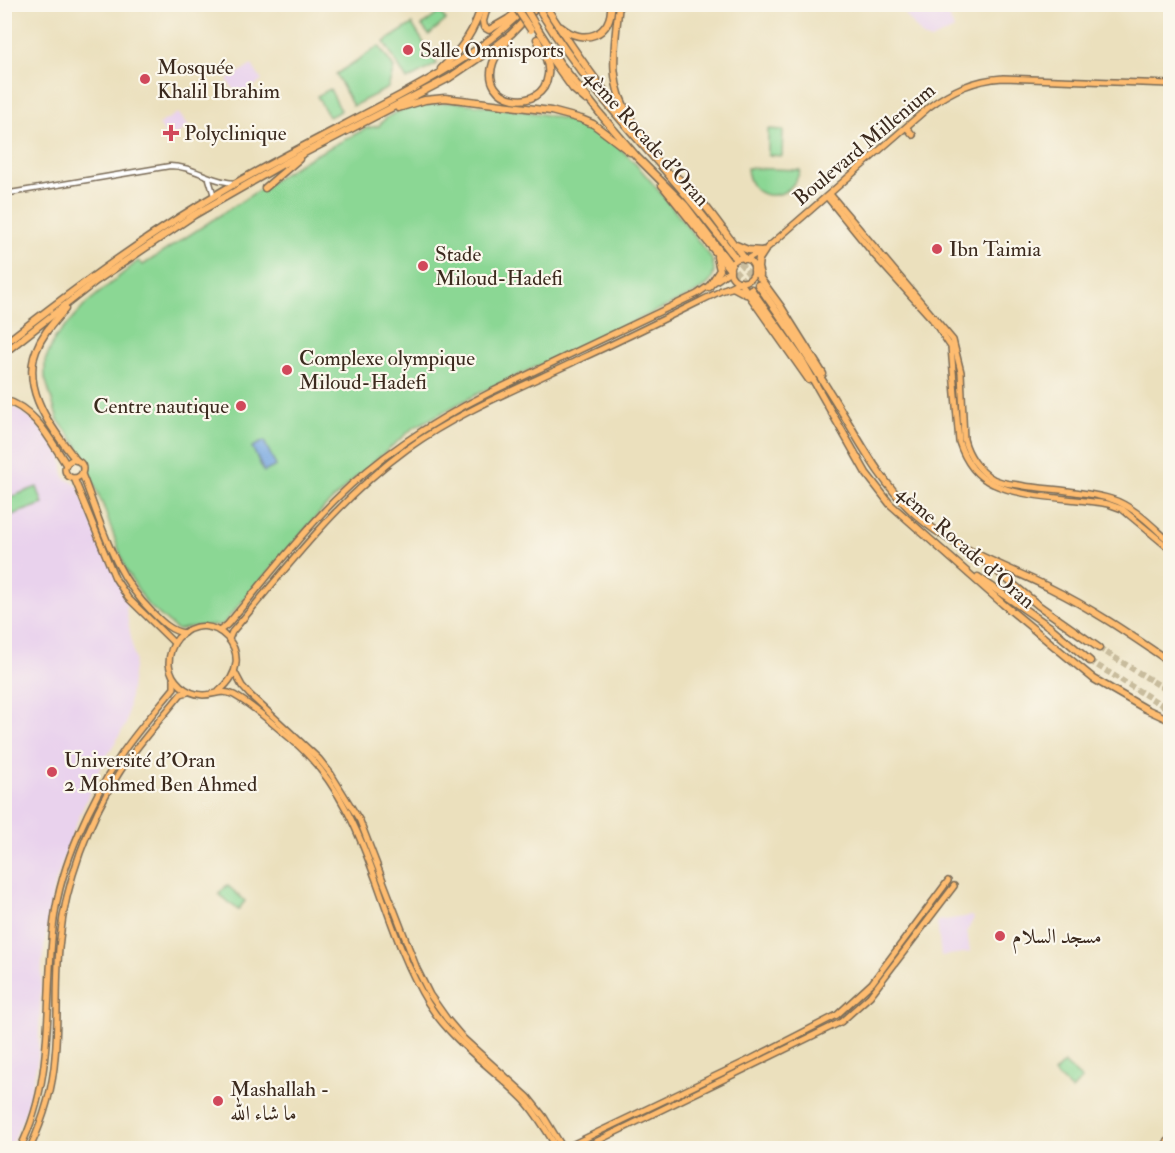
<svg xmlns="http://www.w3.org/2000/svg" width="1175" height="1153" font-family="'IM FELL Double Pica',Amiri,serif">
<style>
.built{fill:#e9d2ed}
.green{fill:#8bd794;stroke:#638059;stroke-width:1.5}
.water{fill:#75a6e0;stroke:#58687f;stroke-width:1.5}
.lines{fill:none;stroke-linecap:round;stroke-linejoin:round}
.highway-tunnel{stroke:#c8bc9d;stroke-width:6;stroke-dasharray:6 3;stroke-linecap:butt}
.minor-casing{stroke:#796a56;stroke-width:7}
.major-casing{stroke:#796a56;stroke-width:8}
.highway-casing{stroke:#796a56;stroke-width:9}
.minor{stroke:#fff;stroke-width:4}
.major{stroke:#febc70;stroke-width:5}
.highway{stroke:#febc70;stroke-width:6}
.highway-bridge-casing{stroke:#796a56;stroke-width:9;stroke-linecap:butt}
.highway-bridge{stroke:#febc70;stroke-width:6}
.poi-dot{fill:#d1495b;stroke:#fbf7ec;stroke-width:2}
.labels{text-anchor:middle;stroke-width:4.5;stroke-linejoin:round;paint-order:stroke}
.poi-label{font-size:21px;fill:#3b2a1e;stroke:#fbf7ec;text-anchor:start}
.street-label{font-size:21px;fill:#3b2a1e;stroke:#fbf7ec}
</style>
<rect width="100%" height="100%" fill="#fbf7ec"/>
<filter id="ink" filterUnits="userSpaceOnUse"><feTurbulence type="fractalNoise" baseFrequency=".0167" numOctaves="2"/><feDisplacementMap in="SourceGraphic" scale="12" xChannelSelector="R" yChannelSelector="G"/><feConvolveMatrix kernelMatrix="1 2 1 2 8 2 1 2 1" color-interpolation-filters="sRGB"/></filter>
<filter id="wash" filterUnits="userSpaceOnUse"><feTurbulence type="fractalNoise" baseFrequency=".008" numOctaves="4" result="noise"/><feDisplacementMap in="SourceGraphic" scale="24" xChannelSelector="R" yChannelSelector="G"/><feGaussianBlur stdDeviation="1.35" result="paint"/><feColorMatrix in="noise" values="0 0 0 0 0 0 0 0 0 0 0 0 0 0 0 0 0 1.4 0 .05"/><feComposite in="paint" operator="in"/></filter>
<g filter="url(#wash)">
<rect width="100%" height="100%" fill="#ebe0bd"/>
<g class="built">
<polygon points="915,5 944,5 954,29 931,40 923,37 905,14"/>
<polygon points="252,65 262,81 238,96 227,80"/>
<polygon points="178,113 189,126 168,140 159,124"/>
<polygon points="5,403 13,406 29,417 51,440 62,458 64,477 78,486 99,542 128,598 126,610 135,660 126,724 101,766 73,831 53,890 42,962 38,1059 25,1113 10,1148 5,1148"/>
<polygon points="972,916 974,918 967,931 970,952 941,956 937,921"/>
</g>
<g class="green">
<polygon points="440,12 446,20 429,35 422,26"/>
<polygon points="412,24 437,64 407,80 384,42"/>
<polygon points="379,46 394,68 388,88 353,106 336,74"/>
<polygon points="330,89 341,111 329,117 317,96"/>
<path d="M455,102c40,6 99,10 136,26 36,14 93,96 119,128 14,28 -12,35 -32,45l-199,92 -66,35 -57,49 -33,32 -101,116 -25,1 -20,4 -30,-26 -21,-34 -23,-65 -26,-60 -19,-25 -13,-42v-17l10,-23 32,-35 51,-42 5,4 159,-103 65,-34 12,-2c12,-20 54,-22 76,-24z"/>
<polygon points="768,129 783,130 782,156 768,155"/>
<path d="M747,168l53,2c-9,34 -51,34 -53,-2z"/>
<polygon points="37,487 43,504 9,516 5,499"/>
<polygon points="227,885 245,901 238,910 219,894"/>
<polygon points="1064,1063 1082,1079 1072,1090 1054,1073"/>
</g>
<polygon class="water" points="264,441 276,466 264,472 252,447"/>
</g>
<g filter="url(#ink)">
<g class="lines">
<g class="highway-tunnel">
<polyline points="734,256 758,285"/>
<polyline points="729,263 751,289"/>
<polyline points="1099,648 1170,692"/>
<polyline points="1090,661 1170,710"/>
</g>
<defs>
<g id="minor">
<polyline points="209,179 214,196"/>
<path d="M4,194l166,-28c24,0 40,16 65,17"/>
<polyline points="1162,656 1170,646"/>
</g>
<g id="major">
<polyline points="907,128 913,135"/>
<path d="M830,194l123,146 8,32 3,67c4,16 15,32 29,40 10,5 21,5 31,7 29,4 59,5 87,13 23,7 42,28 59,43"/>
<path d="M827,197l48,59 57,63 19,28 8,95c6,18 16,34 34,42 29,14 81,14 115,20l14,5 48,40"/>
<circle cx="742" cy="270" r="12"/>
<polyline points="747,259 763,250"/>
<path d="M754,268l13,-20 162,-141c23,-17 45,-27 74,-29l167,6"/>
<circle cx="74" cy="469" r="9"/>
<path d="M82,474c20,51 31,100 71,139 9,9 18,18 31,20"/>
<polyline points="74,478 115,578 128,598 174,643"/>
<path d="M219,631l8,-6c35,-41 69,-86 108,-125 44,-44 98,-79 154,-107l208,-99 33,-23"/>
<path d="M229,639l3,-7c55,-64 106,-133 175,-183 53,-38 114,-62 173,-90 53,-24 106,-51 159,-77"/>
<polyline points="235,673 242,686 250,695 319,759 331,774 360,821 417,969 430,995 447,1019 464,1039 528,1097 544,1117 563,1148"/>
<path d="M219,691c45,-36 -9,-88 -41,-53 -6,7 -9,17 -9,26 2,17 17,30 34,31 12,0 19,-6 31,0 20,11 39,29 57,44 81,68 85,179 137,264 25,40 64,64 96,97 13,14 23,32 33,48"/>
<path d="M20,1148c36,-70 24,-152 34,-228 7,-57 37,-120 69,-168 15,-22 34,-43 51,-64v-9"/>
<path d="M30,1148c13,-28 23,-60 25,-91 4,-39 0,-79 5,-118 5,-55 29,-120 59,-166 18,-28 41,-53 62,-79l7,-2"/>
<polyline points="565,1148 751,1059 837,1015 872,983 948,881"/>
<polyline points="583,1148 841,1022 870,996 954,886"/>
<polyline points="1162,1148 1170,1139"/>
</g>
<g id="highway">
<polyline points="488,4 483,21 484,27 489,30 508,19 521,9"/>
<path d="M544,4c20,31 39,60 62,89 12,16 31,32 39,52"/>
<path d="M619,4c-4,40 -13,79 12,114"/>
<path d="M545,19c36,59 84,109 129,162 21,24 41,50 60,75"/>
<polyline points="536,26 559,62 602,116 637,157 685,205 729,263"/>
<path d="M561,27c22,19 52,9 50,-23"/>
<path d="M508,40c-5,7 -12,14 -15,23 -14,40 50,52 55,12 2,-12 -6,-25 -11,-36"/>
<polyline points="545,50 573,89 586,100"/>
<path d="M441,69c20,-19 34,-38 41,-65"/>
<polyline points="398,108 425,100 445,98 551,111 581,119 593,124 630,152"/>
<path d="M671,174c25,12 56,63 74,85"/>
<polyline points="662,185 730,270"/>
<polyline points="265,188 299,159"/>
<polyline points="736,245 748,250 761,251"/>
<polyline points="759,257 758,268 760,275"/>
<polyline points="754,270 781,307 823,374"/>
<polyline points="740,282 809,380"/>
<path d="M758,285c27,37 52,75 76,114 25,40 45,82 81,115 38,35 89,51 135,74 43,21 82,48 120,74"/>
<polyline points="709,287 720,270 717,257"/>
<polyline points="751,289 803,362 866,473 890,504 1003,604 1094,679 1146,709 1170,720"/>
<polyline points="722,290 733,287 746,294"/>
<path d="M65,309c-11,13 -23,25 -29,42 -15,39 17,80 40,109"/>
<path d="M4,344c74,-58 150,-114 232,-161 49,-28 101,-54 152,-81 51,-27 101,-55 141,-98"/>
<polyline points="4,353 96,281 194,215 283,164 449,78 492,49 511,34 540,4"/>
<path d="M4,400c31,8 46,40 62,64"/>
<polyline points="985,561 1038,605 1099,648"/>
<polyline points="978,577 1050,627 1090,661"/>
</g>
</defs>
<use href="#minor" class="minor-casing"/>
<use href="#major" class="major-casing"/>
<use href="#highway" class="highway-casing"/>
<use href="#minor" class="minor"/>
<use href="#major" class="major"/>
<use href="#highway" class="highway"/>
<defs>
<g id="highway-bridge">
<polyline points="523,4 536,26"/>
<polyline points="536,4 545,19"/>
<polyline points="515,6 531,30"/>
</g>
</defs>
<use href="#highway-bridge" class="highway-bridge-casing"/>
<use href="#highway-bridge" class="highway-bridge"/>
</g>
</g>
<g class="poi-dot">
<circle cx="408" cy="50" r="6"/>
<circle cx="145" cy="79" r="6"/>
<path d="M168 124h6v6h6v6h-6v6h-6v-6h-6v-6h6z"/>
<circle cx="937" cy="249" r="6"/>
<circle cx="423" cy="266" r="6"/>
<circle cx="287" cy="370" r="6"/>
<circle cx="241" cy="406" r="6"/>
<circle cx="52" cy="772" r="6"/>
<circle cx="1000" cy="936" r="6"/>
<circle cx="218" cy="1101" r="6"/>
</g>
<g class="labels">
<g class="poi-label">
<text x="420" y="57">Salle Omnisports</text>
<text x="157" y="74">Mosquée<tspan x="157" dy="24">Khalil Ibrahim</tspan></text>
<text x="184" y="140">Polyclinique</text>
<text x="949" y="256">Ibn Taimia</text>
<text x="435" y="261">Stade<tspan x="435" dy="24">Miloud-Hadefi</tspan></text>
<text x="299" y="365">Complexe olympique<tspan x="299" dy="24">Miloud-Hadefi</tspan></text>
<text x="229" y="413" text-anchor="end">Centre nautique</text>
<text x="64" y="767">Université d'Oran<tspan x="64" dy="24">2 Mohmed Ben Ahmed</tspan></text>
<text x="1012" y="943">مسجد السلام</text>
<text x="230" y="1096">Mashallah -<tspan x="230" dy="24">ما شاء الله</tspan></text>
</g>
<g class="street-label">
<text transform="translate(647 138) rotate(48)" y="7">4ème Rocade d'Oran</text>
<text transform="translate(864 144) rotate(-40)" y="7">Boulevard Millenium</text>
<text transform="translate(966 547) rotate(41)" y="7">4ème Rocade d'Oran</text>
</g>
</g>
<rect width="1175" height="1153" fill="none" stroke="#fbf7ec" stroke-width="24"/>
</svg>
